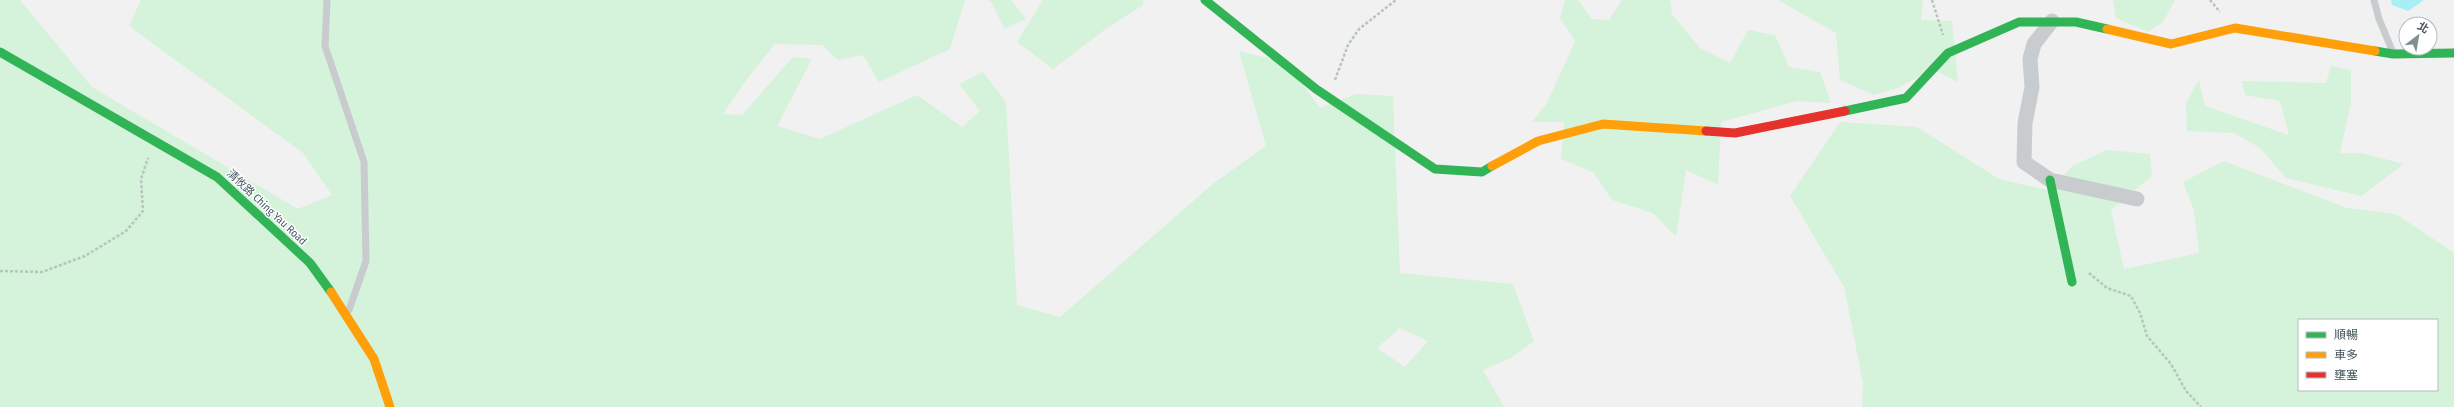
<svg xmlns="http://www.w3.org/2000/svg" width="2454" height="407" font-family="'Fira Sans Condensed','Noto Sans TC',sans-serif">
<style>
.green{fill:#d5f2da;fill-rule:evenodd}
.water{fill:#a7eff2}
.lines{fill:none;stroke-linecap:round;stroke-linejoin:round}
.path{stroke:#b7c5be;stroke-width:2.5;stroke-dasharray:3 2;stroke-linecap:butt}
.lane{stroke:#c8ccce;stroke-width:7}
.street{stroke:#c8ccce;stroke-width:15}
.fast{stroke:#30b455;stroke-width:9}
.slow{stroke:#ff9f0a;stroke-width:9}
.jam{stroke:#e5322d;stroke-width:9}
.labels{text-anchor:middle;stroke-width:3;stroke-linejoin:round;paint-order:stroke}
.street-label{font-size:11px;fill:#47585f;stroke:#fff}
</style>
<rect width="100%" height="100%" fill="#f2f1f1"/>
<g class="green">
<path d="M0,0h20l72,87 206,122 34,-14 -29,-42 -174,-127 12,-26h824l-15,49 -71,33 -16,-27 -25,5 -16,-15 -47,-1 -31,39 -21,31 19,1 51,-58 19,2 -35,67 43,13 97,-44 45,32 18,-16 -21,-27 24,-12 23,30 11,203 43,12 154,-134 52,-37 -27,-95 48,12 33,45 36,-14 37,2 7,177 113,11 21,57 -23,17 -28,12 21,37h-1504zM1400,328l28,13 -23,26 -28,-19z"/>
<polygon points="988,0 1011,0 1026,19 1005,29 991,2"/>
<polygon points="1043,0 1143,0 1143,5 1107,28 1053,69 1017,42"/>
<polygon points="1565,0 1578,0 1592,19 1609,20 1622,0 1670,0 1672,14 1700,48 1730,63 1748,30 1775,35 1789,67 1820,72 1831,103 1797,101 1721,122 1718,185 1686,170 1676,237 1653,213 1612,200 1593,172 1561,159 1564,122 1532,122 1547,103 1575,41 1560,18"/>
<polygon points="1778,0 1923,0 1921,20 1952,21 1958,82 1933,69 1898,88 1874,95 1840,80 1836,33"/>
<polygon points="2113,0 2175,0 2163,22 2148,32 2116,18"/>
<polygon points="2331,66 2351,70 2351,102 2340,153 2361,153 2404,164 2361,196 2286,178 2260,148 2234,133 2187,131 2186,103 2199,80 2205,106 2289,135 2280,101 2245,95 2242,81 2326,83"/>
<path d="M1840,122l77,5 82,52 53,12 20,-25 35,-16 43,4 2,22 -41,34 13,59 75,-16 -5,-43 -11,-28 41,-21 123,47 49,6 58,39v154h-592l1,-24 -19,-96 -54,-91zM2299,320h138v70h-138z"/>
</g>
<polygon class="water" points="2391,0 2424,0 2408,11 2392,5"/>
<g class="lines">
<g class="path">
<polyline points="1932,0 1943,35"/>
<polyline points="2210,0 2220,12"/>
<polyline points="1335,80 1348,45 1359,29 1396,0"/>
<polyline points="0,271 42,272 85,256 126,231 143,211 141,179 148,158"/>
<polyline points="2089,273 2107,288 2131,296 2140,313 2147,336 2171,364 2186,391 2201,407"/>
</g>
<g class="lane">
<polyline points="327,0 325,46 364,162 366,261 349,310"/>
<polyline points="2374,0 2379,19 2392,50"/>
</g>
<polyline class="street" points="2052,21 2034,44 2030,59 2032,87 2025,123 2024,162 2050,180 2137,199"/>
<g class="fast">
<polyline points="1205,0 1316,89 1435,169 1482,172 1492,166"/>
<polyline points="2375,51 2393,54 2454,53"/>
<polyline points="0,52 217,177 310,263 331,292"/>
<polyline points="1845,111 1906,98 1948,53 2019,22 2076,22 2107,29"/>
<polyline points="2050,180 2072,282"/>
</g>
<g class="slow">
<polyline points="2107,29 2171,44 2235,28 2375,51"/>
<polyline points="1492,166 1538,141 1603,124 1706,131"/>
<polyline points="331,292 374,359 390,407"/>
</g>
<polyline class="jam" points="1706,131 1735,133 1845,111"/>
</g>
<g class="labels">
<g class="street-label">
<text transform="translate(267 207) rotate(43)" y="4">清攸路 Ching Yau Road</text>
</g>
</g>
<rect x="2298" y="319" width="140" height="72" fill="#ffffff" stroke="#b5bcbf"/>
<rect x="2306" y="332" width="20" height="6" fill="#30b455" stroke="#b5bcbf"/>
<text x="2334" y="339" font-size="12" fill="#47585f">順暢</text>
<rect x="2306" y="352" width="20" height="6" fill="#ff9f0a" stroke="#b5bcbf"/>
<text x="2334" y="359" font-size="12" fill="#47585f">車多</text>
<rect x="2306" y="372" width="20" height="6" fill="#e5322d" stroke="#b5bcbf"/>
<text x="2334" y="379" font-size="12" fill="#47585f">壅塞</text>
<g transform="translate(2418 36) rotate(31)"><circle r="19" fill="#ffffff" stroke="#b5bcbf"/>
<path d="M0-3L7 15L0 10L-7 15Z" fill="#838e92"/>
<text y="-6" font-size="11" font-weight="bold" text-anchor="middle" fill="#47585f">北</text>
</g>
</svg>
